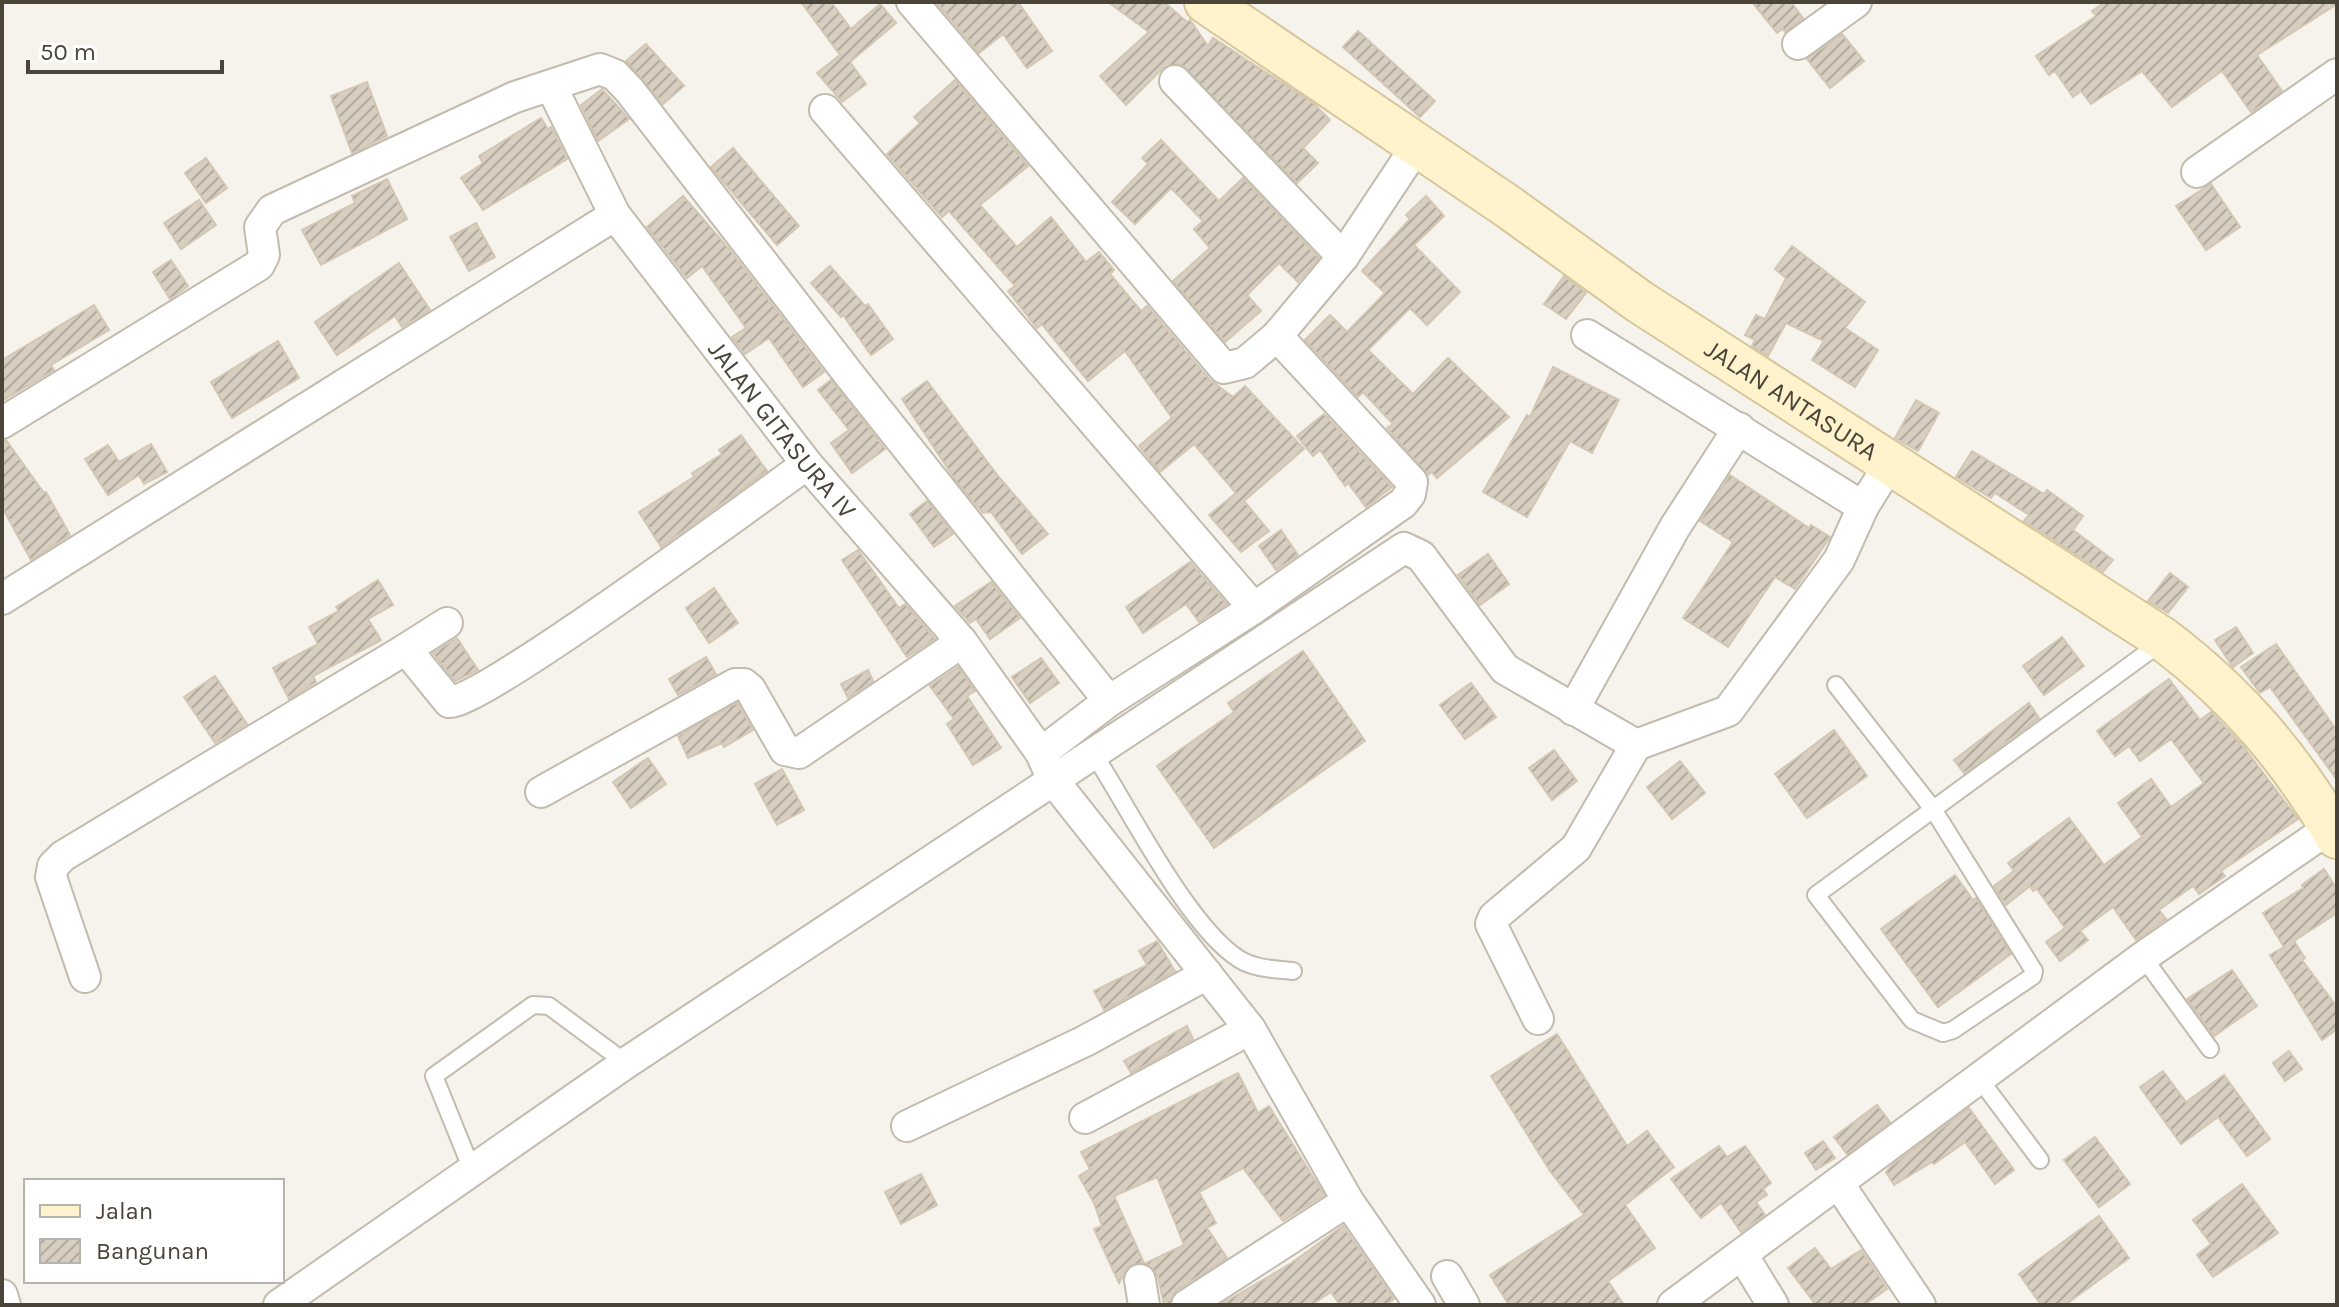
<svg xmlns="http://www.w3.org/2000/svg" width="2339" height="1307" font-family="Karla,sans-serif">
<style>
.building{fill:url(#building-hatch);stroke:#d3c7b4;stroke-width:2}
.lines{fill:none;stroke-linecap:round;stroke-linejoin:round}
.lane-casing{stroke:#c2bbae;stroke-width:20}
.street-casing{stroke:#c2bbae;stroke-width:34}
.secondary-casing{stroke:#d6c79b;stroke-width:46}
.lane{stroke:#fff;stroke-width:16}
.street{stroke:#fff;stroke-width:30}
.secondary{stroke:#fff3cd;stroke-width:42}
.labels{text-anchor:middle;stroke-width:7;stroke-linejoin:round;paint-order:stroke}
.street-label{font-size:26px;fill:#4b4439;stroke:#fff}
</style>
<defs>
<pattern id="building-hatch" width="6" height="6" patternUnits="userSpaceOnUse" patternTransform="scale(2)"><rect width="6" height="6" fill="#d8cfc1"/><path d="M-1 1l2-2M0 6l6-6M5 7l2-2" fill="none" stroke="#b1aa9e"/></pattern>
</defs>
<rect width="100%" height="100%" fill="#f6f3ec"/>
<g class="building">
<polygon points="801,2 831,2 851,29 880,4 896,23 850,62 866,84 842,102 817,73 840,55"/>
<polygon points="936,2 1018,2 1052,51 1027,68 1003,34 979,53"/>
<polygon points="1108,2 1164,2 1187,22 1190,20 1208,46 1213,38 1313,103 1330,120 1303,148 1318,163 1297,183 1181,64 1163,68 1126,105 1100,76 1149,32"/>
<polygon points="1752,2 1791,2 1803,18 1785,32 1783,29 1777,33"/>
<polygon points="2105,2 2337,2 2337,4 2257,55 2282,91 2251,112 2222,71 2172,107 2142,71 2091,104 2081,91 2073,97 2055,71 2049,75 2036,56 2096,16 2092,11"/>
<polygon points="1358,31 1435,101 1420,117 1343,47"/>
<polygon points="1842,34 1864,61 1830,88 1807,59"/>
<polygon points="646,44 684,86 663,104 626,61"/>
<polygon points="955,80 1028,166 980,205 1017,247 1051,217 1086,262 1099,252 1114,270 1110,274 1141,311 1147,306 1210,380 1233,397 1245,386 1304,449 1244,501 1269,531 1241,552 1209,515 1236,493 1194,444 1160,472 1139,446 1172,418 1125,351 1088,381 1042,324 1037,328 1008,291 1015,286 949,211 942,217 887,154 920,123 914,117"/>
<polygon points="367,82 387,136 352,153 331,96"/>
<polygon points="602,89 629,119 598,141 581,105"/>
<polygon points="541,118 548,129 551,127 567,159 483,210 461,178 483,163 479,156"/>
<polygon points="1161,140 1219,201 1243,178 1319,258 1298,282 1279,263 1247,295 1261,311 1225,342 1173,281 1210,248 1194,229 1203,221 1171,188 1135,224 1112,202 1148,164 1142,158"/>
<polygon points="733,148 799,226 777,245 711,167"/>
<polygon points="206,158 227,188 206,203 185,173"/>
<polygon points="387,179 407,219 321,265 302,230 355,203 352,196"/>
<polygon points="2211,184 2240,227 2206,250 2176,206"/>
<polygon points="683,196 729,249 824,372 803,387 769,338 745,354 732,337 746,328 702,266 687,278 647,227"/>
<polygon points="1426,196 1444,216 1414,245 1460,292 1427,325 1410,308 1368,350 1413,394 1448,358 1509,417 1437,478 1432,472 1428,475 1387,428 1393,424 1363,392 1358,397 1305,340 1330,315 1347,332 1385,293 1362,271 1410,219 1406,215"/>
<polygon points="199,200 216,225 181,249 164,223"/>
<polygon points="476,223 495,257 469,271 450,237"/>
<polygon points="1792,246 1865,302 1845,328 1878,350 1855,387 1812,360 1824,341 1786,323 1768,356 1752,346 1755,340 1745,335 1756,315 1765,319 1786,278 1775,269"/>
<polygon points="171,260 188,286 170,299 153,272"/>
<polygon points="399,263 430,310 402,327 395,316 337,355 315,322"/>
<polygon points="830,266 865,306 868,304 893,339 871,355 843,315 841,317 811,283"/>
<polygon points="1564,276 1586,293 1566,319 1544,304"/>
<polygon points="94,305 109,330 51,365 54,370 2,401 2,360"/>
<polygon points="278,341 299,378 232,418 211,382"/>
<polygon points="1553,367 1619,400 1592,453 1570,441 1527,517 1483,492 1527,415 1530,417"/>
<polygon points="831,380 885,449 852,473 831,443 849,430 818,390"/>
<polygon points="927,381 998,476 1048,534 1022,554 991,512 983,513 956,481 902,399"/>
<polygon points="1916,400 1939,413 1918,451 1895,438"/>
<polygon points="1324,414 1392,487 1366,507 1348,483 1345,486 1320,450 1313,456 1297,436"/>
<polygon points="741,435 767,471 661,547 639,512 694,477 692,473 722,454 719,450"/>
<polygon points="6,440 44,493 46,492 70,535 31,560 2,507 2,441"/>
<polygon points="151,444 167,472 144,484 139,475 108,495 85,459 108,445 119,462"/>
<polygon points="1972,451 2044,494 2047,490 2083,516 2073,530 2113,560 2103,572 2024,521 2029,515 1995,493 1991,498 1956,477"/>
<polygon points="1730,475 1809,528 1811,525 1830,537 1795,589 1775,577 1728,647 1683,618 1733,542 1700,521"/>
<polygon points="927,501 953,534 934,547 910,514"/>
<polygon points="1281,530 1298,555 1276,570 1259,546"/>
<polygon points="858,550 899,608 905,604 935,639 907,657 842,560"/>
<polygon points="1488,554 1509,584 1480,605 1458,575"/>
<polygon points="1190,562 1227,604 1199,622 1186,604 1143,633 1126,607"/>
<polygon points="2170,573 2188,587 2168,613 2148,601"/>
<polygon points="378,580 393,605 368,619 381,640 313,676 316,682 289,699 273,668 318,644 309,627 339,611 336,607"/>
<polygon points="991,582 1020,618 990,639 976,619 970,623 955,606"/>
<polygon points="714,588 738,623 709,643 686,608"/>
<polygon points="2236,627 2253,653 2233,667 2215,640"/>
<polygon points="2062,637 2084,666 2044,695 2023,666"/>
<polygon points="457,638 478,670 455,681 433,653"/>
<polygon points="2276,644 2337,731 2337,780 2270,687 2260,693 2241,667"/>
<polygon points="1303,651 1365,741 1214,848 1157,766 1234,712 1228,703"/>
<polygon points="706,657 716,674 678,695 669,679"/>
<polygon points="1041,658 1059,683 1030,703 1012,677"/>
<polygon points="958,667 975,691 967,696 1001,748 973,765 947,724 954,719 930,686"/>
<polygon points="868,670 873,681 848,698 841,684"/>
<polygon points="215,676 247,724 215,743 184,697"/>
<polygon points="2169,679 2200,720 2211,712 2242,745 2298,819 2221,871 2225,876 2199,894 2193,886 2159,910 2166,919 2136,940 2113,907 2080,931 2088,940 2060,961 2046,942 2065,928 2037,889 2033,891 2030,886 2006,905 1994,886 2014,871 2008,863 2069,818 2104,865 2142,837 2118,803 2151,779 2171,807 2204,783 2171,739 2140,761 2129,746 2115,756 2097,731"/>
<polygon points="1471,683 1496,717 1465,739 1440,705"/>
<polygon points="737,703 753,730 724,747 722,743 688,758 678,736"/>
<polygon points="2029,703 2039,718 1964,773 1954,760"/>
<polygon points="1834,730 1867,776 1807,818 1775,774"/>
<polygon points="1554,750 1577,781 1552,800 1529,768"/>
<polygon points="648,758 666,784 631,808 613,782"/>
<polygon points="1680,761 1705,793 1672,819 1647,787"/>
<polygon points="782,769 804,810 777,825 755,784"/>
<polygon points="2324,869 2337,889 2337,913 2294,941 2305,958 2302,960 2337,1007 2337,1029 2322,1040 2270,955 2284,947 2263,913 2303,888 2302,885"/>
<polygon points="1955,875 1973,900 1976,898 2011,954 1938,1007 1881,929"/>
<polygon points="1157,941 1175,971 1104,1010 1094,991 1147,965 1139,951"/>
<polygon points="2232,970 2257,1006 2214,1036 2187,999"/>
<polygon points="1187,1026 1193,1039 1131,1073 1124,1061"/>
<polygon points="1557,1034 1627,1146 1647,1131 1674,1167 1625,1205 1655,1248 1608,1281 1624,1305 1509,1305 1490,1275 1584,1215 1550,1171 1491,1076"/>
<polygon points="2289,1051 2302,1069 2285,1081 2273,1063"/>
<polygon points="2163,1071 2186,1102 2224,1075 2270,1139 2247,1156 2218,1117 2181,1144 2140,1087"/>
<polygon points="1238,1073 1258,1113 1269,1106 1324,1195 1283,1221 1243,1168 1199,1192 1216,1223 1207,1228 1227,1258 1177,1290 1169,1305 1164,1305 1158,1276 1146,1263 1184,1245 1157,1177 1114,1196 1144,1263 1129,1266 1119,1283 1094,1229 1102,1226 1094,1203 1079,1176 1090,1169 1081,1152"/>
<polygon points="1877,1105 1890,1122 1847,1154 1834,1137"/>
<polygon points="1969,1108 2014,1170 1995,1184 1965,1142 1934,1164 1932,1162 1894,1185 1886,1172 1891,1166"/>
<polygon points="2095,1137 2130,1184 2099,1207 2064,1160"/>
<polygon points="1823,1141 1835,1158 1816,1170 1805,1153"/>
<polygon points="1719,1146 1727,1157 1745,1146 1771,1183 1763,1189 1767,1195 1756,1202 1765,1215 1741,1232 1721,1203 1701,1218 1671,1179"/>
<polygon points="921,1174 937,1205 901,1224 885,1192"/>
<polygon points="2242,1184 2278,1233 2213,1277 2197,1255 2211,1244 2193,1220"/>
<polygon points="2099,1216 2129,1258 2065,1305 2041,1305 2019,1274"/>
<polygon points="1343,1226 1394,1299 1385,1305 1340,1305 1331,1292 1311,1305 1220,1305 1290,1264"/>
<polygon points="1815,1248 1831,1269 1861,1250 1887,1289 1864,1305 1816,1305 1788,1268"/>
</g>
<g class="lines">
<defs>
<g id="lane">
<polyline points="1836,685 1933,809 2034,971 2033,976 1953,1030 1943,1033 1912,1020 1816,895 2148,652 2162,640"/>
<path d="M1092,751c36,55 95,175 147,208 16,10 35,10 54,12"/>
<polyline points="2143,957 2210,1049"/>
<polyline points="1981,1081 2040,1160"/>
<polyline points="472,1170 434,1076 533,1005 549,1006 626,1063"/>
</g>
<g id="street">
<polyline points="912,2 1224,368 1245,363 1277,336"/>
<polyline points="1798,44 1856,2"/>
<polyline points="1175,81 1343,257"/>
<path id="s1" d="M551,86l64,129 192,249 155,178 79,111 12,27 197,249 98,172 72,104"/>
<polyline points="825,110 1254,608"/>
<polyline points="2197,172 2337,74"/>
<polyline points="1587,335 1863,507"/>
<polyline points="2,423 259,265 264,255 260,227 272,210 515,97 600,69 615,75 630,91 851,377 1109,701"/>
<polyline points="2,599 615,215"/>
<polyline points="406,649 447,623"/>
<polyline points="1573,710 1675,527 1739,428"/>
<polyline points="1041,753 1109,701 1254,608 1403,503 1410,494 1412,482 1277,336 1343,257 1416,147"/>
<polyline points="541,792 735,684 744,684 750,689 785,750 799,753 962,642"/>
<path d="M85,977l-34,-100 2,-11 10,-10 343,-207 43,53c31,3 312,-205 358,-238"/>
<polyline points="1538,1019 1491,924 1494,917 1576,848 1636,745"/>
<polyline points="1085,1118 1250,1029"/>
<polyline points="907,1126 1085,1041 1207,974"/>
<polyline points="1838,1183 1920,1305"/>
<polyline points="1743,1256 1773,1305"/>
<polyline points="1447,1276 1464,1305"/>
<polyline points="1140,1280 1144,1305"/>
<polyline points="2,1295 5,1305"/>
<polyline points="279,1305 626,1063 1404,548 1421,556 1505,669 1636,745 1728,711 1839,560 1863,507 1889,465"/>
<polyline points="1187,1305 1348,1201"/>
<polyline points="1673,1305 2143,957 2331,827"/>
</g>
<g id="secondary">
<path id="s2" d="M1206,2l304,206 130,94 523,337c74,56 127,118 174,198"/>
</g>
</defs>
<use href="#lane" class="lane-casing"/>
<use href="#street" class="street-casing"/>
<use href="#secondary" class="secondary-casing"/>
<use href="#lane" class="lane"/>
<use href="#street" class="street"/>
<use href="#secondary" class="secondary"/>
</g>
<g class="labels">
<g class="street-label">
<text dy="9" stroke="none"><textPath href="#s2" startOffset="708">JALAN ANTASURA</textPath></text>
<text dy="9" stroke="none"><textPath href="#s1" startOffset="416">JALAN GITASURA IV</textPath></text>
</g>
</g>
<rect width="2339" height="1307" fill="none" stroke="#4b4439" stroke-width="8"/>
<rect x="24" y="1179" width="260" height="104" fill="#ffffff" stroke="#b7b4b0" stroke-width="2"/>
<rect x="40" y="1205" width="40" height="12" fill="#fff3cd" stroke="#b7b4b0" stroke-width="2"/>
<text x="96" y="1219" font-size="24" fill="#4b4439">Jalan</text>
<rect x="40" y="1239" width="40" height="24" fill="url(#building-hatch)" stroke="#b7b4b0" stroke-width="2"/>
<text x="96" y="1259" font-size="24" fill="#4b4439">Bangunan</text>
<path d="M28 60v12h194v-12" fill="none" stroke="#4b4439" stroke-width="4"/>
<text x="40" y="60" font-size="24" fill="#4b4439" stroke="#ffffff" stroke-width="6" paint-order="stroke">50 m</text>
</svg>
